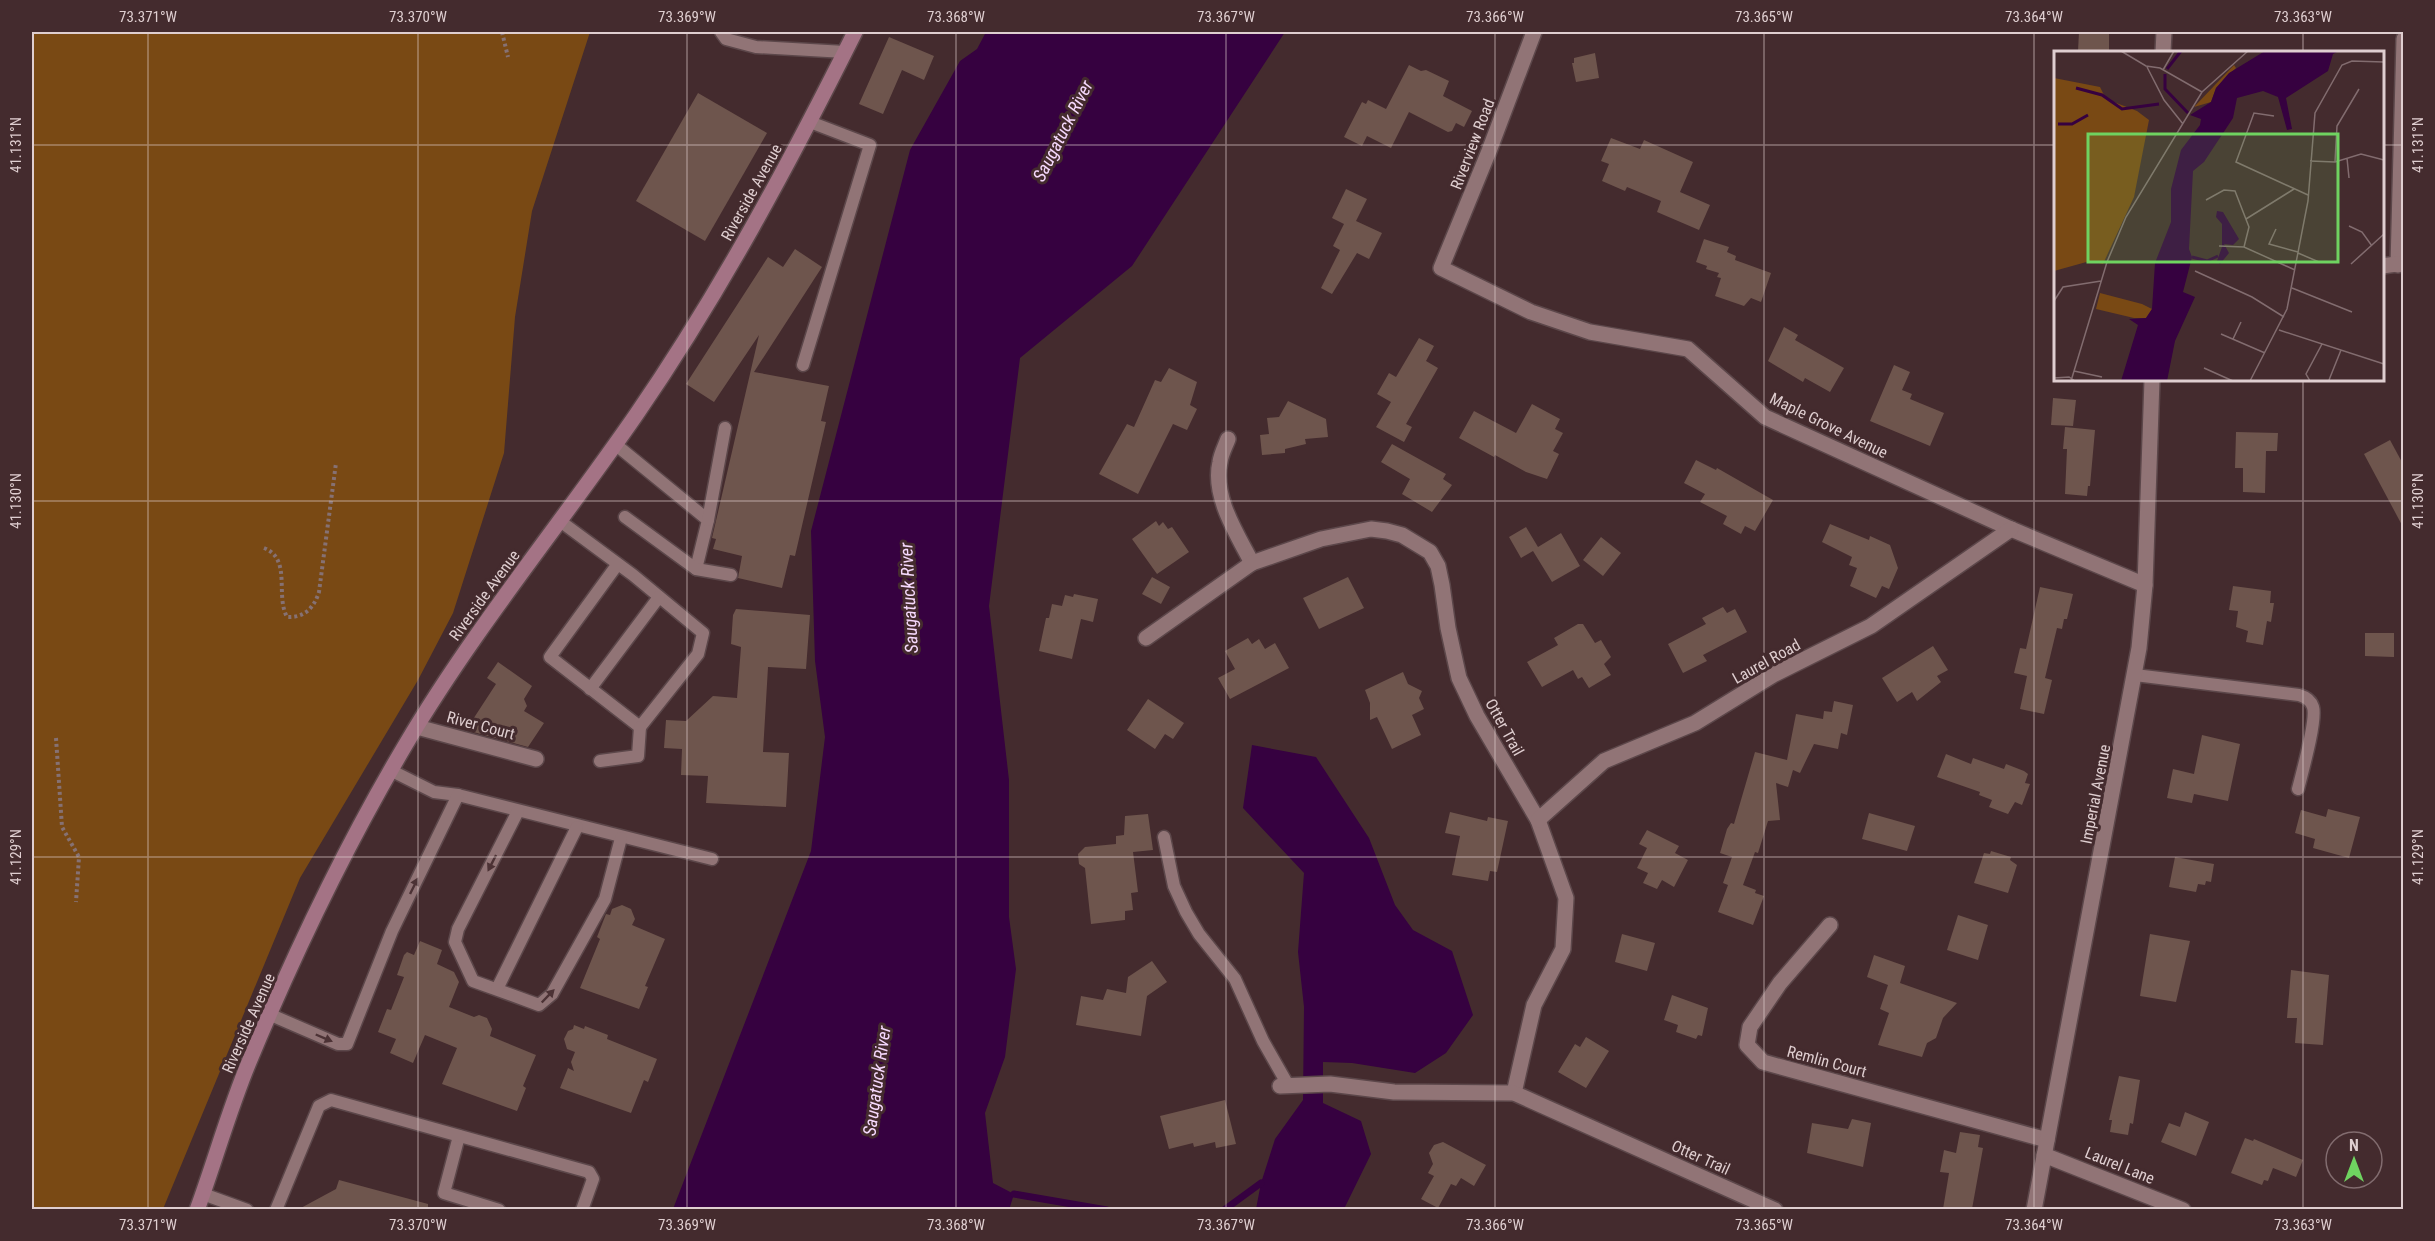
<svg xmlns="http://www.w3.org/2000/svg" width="2435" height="1241" font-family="'Roboto Condensed',sans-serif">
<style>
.green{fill:#794914}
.water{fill:#360140}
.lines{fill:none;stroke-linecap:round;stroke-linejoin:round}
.stream{stroke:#360140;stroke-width:7}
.building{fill:#6e554d}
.service-casing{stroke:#5c474a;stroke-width:15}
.minor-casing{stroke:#5c474a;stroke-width:18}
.secondary-casing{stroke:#5c474a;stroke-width:18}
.path{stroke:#867173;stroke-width:4;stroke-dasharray:3 3;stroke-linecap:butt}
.service{stroke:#917476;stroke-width:12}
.minor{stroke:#917476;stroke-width:15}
.secondary{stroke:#a47385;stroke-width:15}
.oneway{fill:#4c3235}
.ticks{fill:none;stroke:#dfced0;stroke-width:1.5;stroke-opacity:0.45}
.labels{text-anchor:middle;stroke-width:6;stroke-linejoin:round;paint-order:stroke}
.street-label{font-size:16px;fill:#dfced0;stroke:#442b2e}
.water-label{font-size:18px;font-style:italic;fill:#f6d9fd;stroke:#442b2e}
.inset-river{fill:none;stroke:#360140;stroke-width:3}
.inset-road{fill:none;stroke:#826c6f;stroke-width:1.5}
.view{fill:#6fd360;fill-opacity:0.15;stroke:#6fd360;stroke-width:3}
.inset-edge{fill:none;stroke:#dfced0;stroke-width:3}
.neatline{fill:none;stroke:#dfced0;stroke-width:2}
.ticks-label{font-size:15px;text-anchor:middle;fill:#dfced0}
</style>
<rect width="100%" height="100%" fill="#442b2e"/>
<polygon class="green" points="32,32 590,32 532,211 515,317 504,453 453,613 418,680 300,878 163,1209 32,1209"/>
<g class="water">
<polygon points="986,32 1285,32 1132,266 1020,358 989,606 1009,780 1009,917 1016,969 1005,1057 985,1113 993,1183 1014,1194 1009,1210 673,1209 811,851 825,737 815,661 811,531 910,150 960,61 977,49"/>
<polygon points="1252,745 1316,757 1369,838 1395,905 1413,930 1452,951 1473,1015 1446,1053 1415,1073 1352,1063 1323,1062 1323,1103 1361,1121 1371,1154 1344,1209 1256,1209 1261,1183 1275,1139 1303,1100 1304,1007 1298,952 1304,873 1243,808"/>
</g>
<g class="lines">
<g class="stream">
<polyline points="1014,1194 1107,1210"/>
<polyline points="1224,1210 1261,1183"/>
</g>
</g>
<g class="building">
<polygon points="2079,32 2109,32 2109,52 2078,51"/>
<polygon points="889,37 934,56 924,80 902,70 883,114 859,104"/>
<polygon points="1595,53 1599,78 1576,82 1572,63 1574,63 1574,58"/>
<polygon points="1409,65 1421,71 1426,70 1449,81 1443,96 1472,111 1464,127 1456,123 1452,131 1448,132 1409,112 1391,148 1367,136 1362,146 1344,137 1362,102 1366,104 1368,100 1386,109"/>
<polygon points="698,93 767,133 705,241 636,201"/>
<polygon points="1611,138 1640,149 1644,140 1693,162 1680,192 1710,205 1699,230 1657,212 1661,201 1627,187 1625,191 1602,181 1609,164 1601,161"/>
<polygon points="1346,189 1367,199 1356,221 1382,233 1369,259 1357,253 1332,294 1321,288 1340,250 1333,246 1344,224 1332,218"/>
<polygon points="1704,239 1729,247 1727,252 1736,256 1735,260 1771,273 1761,302 1751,298 1744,306 1715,296 1721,278 1717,277 1719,273 1706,269 1707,266 1696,262"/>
<polygon points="795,249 822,267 754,372 829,386 821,421 826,422 795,556 790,555 782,588 738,578 742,556 713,549 716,539 712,538 759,335 714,402 686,384 768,257 783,267"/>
<polygon points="1784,327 1798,335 1795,340 1844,368 1830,392 1805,378 1803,382 1768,361"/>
<polygon points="1419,338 1434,346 1426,361 1438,368 1406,424 1412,427 1404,442 1376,427 1391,402 1377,394 1389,373 1396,377"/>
<polygon points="1894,365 1910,372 1902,390 1912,394 1910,399 1944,413 1930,446 1870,421"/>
<polygon points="1169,368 1197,382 1190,405 1197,409 1187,430 1173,424 1138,494 1099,474 1127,424 1134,427 1155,380 1161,382"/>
<polygon points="2053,398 2076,400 2073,426 2051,425"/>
<polygon points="1288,401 1326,419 1328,437 1305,439 1306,444 1285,449 1285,453 1262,455 1260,435 1269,434 1267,418 1279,417"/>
<polygon points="1532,404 1560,419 1555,429 1563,433 1553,451 1559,454 1547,479 1526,472 1495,455 1494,457 1459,438 1474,411 1516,433"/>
<polygon points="2065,427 2095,430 2090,486 2088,486 2087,496 2065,494 2067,449 2063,449"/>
<polygon points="2236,432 2278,433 2277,451 2266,451 2265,493 2243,492 2243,468 2235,468"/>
<polygon points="2390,440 2403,464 2403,527 2364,454"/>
<polygon points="1392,444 1446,474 1443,479 1452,485 1432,512 1402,494 1410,479 1381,462"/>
<polygon points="1696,460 1716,470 1717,468 1773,500 1755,531 1745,526 1741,534 1723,524 1727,516 1700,502 1705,494 1684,483"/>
<polygon points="1156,521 1159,526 1163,522 1168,529 1172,527 1189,552 1157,574 1132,539"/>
<polygon points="1830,524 1869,540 1870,536 1890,545 1898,568 1889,589 1882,586 1876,598 1850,586 1857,568 1849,565 1852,557 1822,542"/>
<polygon points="1526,527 1538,547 1561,533 1580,566 1552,582 1533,551 1521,558 1509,537"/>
<polygon points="1601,537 1621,553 1603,576 1583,560"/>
<polygon points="1152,577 1170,587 1161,604 1142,594"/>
<polygon points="1348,577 1364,608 1319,629 1303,598"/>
<polygon points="2233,586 2271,591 2270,603 2274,603 2271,622 2267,621 2263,645 2246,642 2248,631 2236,627 2238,611 2229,610"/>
<polygon points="2040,587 2073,594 2067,619 2064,619 2062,629 2057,628 2045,678 2052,680 2044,714 2020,709 2027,676 2014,673 2020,648 2026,649"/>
<polygon points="1074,594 1098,599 1093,622 1081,619 1072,659 1039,651 1046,618 1049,618 1052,604 1062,606 1065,595 1073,597"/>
<polygon points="1723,607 1727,613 1735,609 1747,632 1703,655 1707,661 1683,673 1668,644 1706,624 1702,618"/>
<polygon points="736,609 810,615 806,669 768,667 763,752 789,753 786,807 706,803 708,776 681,775 682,749 664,748 666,720 686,721 713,696 737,698 741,647 731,644 733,615"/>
<polygon points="1578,624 1583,624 1595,643 1601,640 1611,657 1604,664 1611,675 1589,688 1582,677 1578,679 1573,670 1542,687 1527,662 1558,645 1554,638"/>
<polygon points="2365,633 2394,633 2394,657 2365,656"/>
<polygon points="1248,638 1252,644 1259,639 1265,649 1275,643 1289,668 1230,699 1218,678 1235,669 1225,651"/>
<polygon points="1933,646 1948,670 1937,676 1941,682 1917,701 1912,692 1897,702 1882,678"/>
<polygon points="498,662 532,686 524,699 527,706 524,711 544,723 528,747 466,730 496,684 487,678"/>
<polygon points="1403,672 1408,684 1422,691 1419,698 1424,709 1412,715 1421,735 1392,749 1377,717 1370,720 1370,703 1365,690"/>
<polygon points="1148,699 1184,723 1173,739 1165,734 1155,749 1127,730"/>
<polygon points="1834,701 1853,705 1847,735 1841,733 1838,749 1814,744 1800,773 1793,770 1788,787 1776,783 1780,820 1768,821 1758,853 1755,852 1743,885 1756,890 1755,893 1764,896 1753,925 1718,912 1728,885 1723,883 1732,857 1720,853 1727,829 1731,823 1734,824 1755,752 1787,760 1796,714 1823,719 1824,711 1832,712"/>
<polygon points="2202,735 2240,744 2228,801 2194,794 2192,803 2167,798 2173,769 2194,774"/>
<polygon points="1946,754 1971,764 1973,758 2004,769 2006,764 2024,771 2028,774 2025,783 2030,784 2022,805 2015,802 2008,814 1989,807 1992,800 1979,795 1980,792 1937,777"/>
<polygon points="2328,809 2360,817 2349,858 2313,848 2315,839 2295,833 2301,810 2326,817"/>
<polygon points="1450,812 1487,821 1488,817 1508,821 1497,872 1490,871 1488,881 1452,875 1460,836 1445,833"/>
<polygon points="1869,813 1915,826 1907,851 1862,839"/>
<polygon points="1148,814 1153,850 1133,852 1138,892 1131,893 1133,910 1125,911 1125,920 1091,924 1085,868 1079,864 1078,854 1085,847 1116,844 1116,836 1124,835 1125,816"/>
<polygon points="1647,830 1679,846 1675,853 1688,860 1674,887 1662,880 1657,889 1643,883 1648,873 1637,868 1647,848 1639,844"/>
<polygon points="1991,851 2011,857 2010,860 2017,865 2008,893 1974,883 1984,853 1990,854"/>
<polygon points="2175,857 2214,864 2211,882 2206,881 2205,885 2198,884 2196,892 2169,887"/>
<polygon points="622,905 631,909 635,919 632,925 665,939 645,986 648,987 639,1009 580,988 600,939 597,937 606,914 610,915 612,909"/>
<polygon points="1958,915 1988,925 1978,960 1947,950"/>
<polygon points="1622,934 1655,943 1647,971 1615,962"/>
<polygon points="2150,934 2190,941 2176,1002 2140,996"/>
<polygon points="420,941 442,950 437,964 454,972 459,982 449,1007 474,1017 479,1015 487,1018 492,1029 490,1036 536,1055 523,1086 526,1088 517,1111 442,1084 457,1048 425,1035 413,1063 390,1053 396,1039 378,1032 387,1009 391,1010 404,977 397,975 404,955 407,952 414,955"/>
<polygon points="1874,955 1905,966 1900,983 1957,1003 1943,1018 1936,1038 1927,1043 1922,1057 1878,1045 1889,1013 1880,1009 1888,985 1867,977"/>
<polygon points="1152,961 1167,982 1147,996 1141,1036 1076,1025 1081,996 1103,1000 1107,989 1126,993 1128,977"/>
<polygon points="2291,970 2329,975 2323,1045 2295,1043 2297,1018 2287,1018"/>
<polygon points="1672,995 1708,1008 1702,1036 1698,1035 1696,1039 1676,1032 1678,1025 1664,1020"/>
<polygon points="574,1025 584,1029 585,1026 608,1035 607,1039 657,1059 648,1082 644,1080 631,1113 560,1088 568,1068 574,1071 571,1062 575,1052 567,1049 564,1039 568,1031 573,1029"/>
<polygon points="1586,1037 1609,1051 1586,1088 1558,1072 1575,1044 1580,1047"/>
<polygon points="2119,1076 2140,1080 2133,1124 2130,1123 2128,1135 2110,1132 2112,1120 2109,1120"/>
<polygon points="1225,1100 1236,1144 1216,1148 1215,1142 1194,1147 1193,1143 1169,1149 1160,1116"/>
<polygon points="2185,1112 2209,1122 2196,1156 2161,1142 2169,1123 2180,1127"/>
<polygon points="1852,1119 1871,1123 1863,1167 1807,1153 1812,1123 1848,1129"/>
<polygon points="1960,1132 1980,1135 1978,1147 1983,1148 1972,1209 1943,1209 1949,1173 1940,1172 1944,1150 1956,1153"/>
<polygon points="2245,1138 2253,1141 2254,1139 2303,1160 2296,1177 2273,1168 2268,1181 2264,1180 2262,1185 2231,1173"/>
<polygon points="1443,1142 1486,1165 1474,1186 1461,1178 1456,1186 1451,1184 1438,1208 1421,1199 1434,1176 1428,1173 1433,1164 1429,1153 1434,1145"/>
<polygon points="339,1180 428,1204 428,1209 299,1209 336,1189"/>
</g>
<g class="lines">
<defs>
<g id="service">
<polyline points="721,32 726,39 756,47 845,52"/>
<polyline points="803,365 870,145 810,122"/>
<polyline points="615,444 708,520 696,569"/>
<polyline points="625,517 696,569 731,575"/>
<polyline points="708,520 725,428"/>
<polyline points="560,521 633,575 703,633 698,654 640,727 550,657 617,565"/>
<path d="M2135,675l164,20c7,2 12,5 14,12 4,13 -11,66 -15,82"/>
<polyline points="590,689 659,597"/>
<polyline points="600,761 638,756 640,727"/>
<polyline points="390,770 434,792 458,795 712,859"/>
<polyline points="518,811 458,929 455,942 473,981 539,1005 552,994 605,899 621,838"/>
<polyline points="1164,837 1174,886 1186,912 1199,934 1235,979 1263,1041 1288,1085"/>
<polyline points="497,989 577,827"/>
<polyline points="271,1015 338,1044 347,1044 392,931 458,795"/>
<polyline points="459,1136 444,1193 499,1210"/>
<polyline points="203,1194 247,1210"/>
<polyline points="276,1210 319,1106 331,1100 589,1172 593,1179 582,1210"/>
</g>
<g id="minor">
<polyline points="1534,32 1489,151 1441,268 1531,312 1590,332 1688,349 1765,417 2011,529 2145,585"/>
<polyline points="2163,52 2164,32"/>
<polyline points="2398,265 2404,39"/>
<polyline points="2382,266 2404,263"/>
<path d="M1228,439c-3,8 -7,15 -8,23 -8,34 17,72 32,101"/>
<polyline points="1146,638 1252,563 1321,539 1371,529 1387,531 1402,535 1430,552 1438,566 1442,585 1448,628 1459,678 1477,716 1538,820 1566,898 1563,949 1534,1005 1514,1093"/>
<polyline points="417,727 536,759"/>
<polyline points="1538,820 1604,761 1695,723 1773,675 1871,626 2011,529"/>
<polyline points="1830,925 1780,983 1750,1027 1747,1045 1763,1062 2047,1140"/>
<polyline points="1280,1086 1330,1084 1394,1092 1514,1093 1775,1210"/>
<polyline points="2044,1155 2183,1210"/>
<polyline points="2034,1210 2139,648 2145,585 2152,380"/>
</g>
<path id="secondary" d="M197,1210c18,-49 32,-100 52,-148 45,-108 97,-217 157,-318 68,-115 154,-219 230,-329 84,-122 153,-251 219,-383"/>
</defs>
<use href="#service" class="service-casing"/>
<use href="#minor" class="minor-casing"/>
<use href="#secondary" class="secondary-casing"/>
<g class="path">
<polyline points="502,32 508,57"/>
<path d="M264,548c28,11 11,47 23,69 17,1 27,-9 32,-25l17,-129"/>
<polyline points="56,738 62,827 79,857 76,902"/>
</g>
<use href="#service" class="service"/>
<use href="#minor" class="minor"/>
<use href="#secondary" class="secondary"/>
</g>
<defs><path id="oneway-solid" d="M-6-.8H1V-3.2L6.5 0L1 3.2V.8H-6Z" transform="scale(1.5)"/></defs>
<g class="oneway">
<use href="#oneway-solid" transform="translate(492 863) rotate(117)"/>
<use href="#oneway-solid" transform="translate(414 886) rotate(-64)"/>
<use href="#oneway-solid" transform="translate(548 996) rotate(-46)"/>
<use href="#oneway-solid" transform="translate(324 1038) rotate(23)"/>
</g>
<path class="ticks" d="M148,32v1178M418,32v1178M687,32v1178M956,32v1178M1226,32v1178M1495,32v1178M1764,32v1178M2034,32v1178M2303,32v20M32,145h2024M2382,145h22M2303,380v830M32,501h2372M32,857h2372"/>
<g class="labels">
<g class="street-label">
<text transform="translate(1472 144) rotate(-69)" y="6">Riverview Road</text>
<text transform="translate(751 192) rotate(-61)" y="6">Riverside Avenue</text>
<text transform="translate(1829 425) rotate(26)" y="6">Maple Grove Avenue</text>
<text transform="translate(484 595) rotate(-54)" y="6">Riverside Avenue</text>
<text transform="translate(1766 661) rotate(-29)" y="6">Laurel Road</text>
<text transform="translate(481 725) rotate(15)" y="6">River Court</text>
<text transform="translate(1505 727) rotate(61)" y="6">Otter Trail</text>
<text transform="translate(2095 794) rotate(-79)" y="6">Imperial Avenue</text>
<text transform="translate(248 1023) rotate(-66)" y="6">Riverside Avenue</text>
<text transform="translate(1827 1061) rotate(15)" y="6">Remlin Court</text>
<text transform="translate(1701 1157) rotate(24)" y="6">Otter Trail</text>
<text transform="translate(2120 1165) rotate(22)" y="6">Laurel Lane</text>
</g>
<g class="water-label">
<text transform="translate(1063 131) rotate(-63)" y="6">Saugatuck River</text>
<text transform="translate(909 598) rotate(-93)" y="6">Saugatuck River</text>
<text transform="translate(877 1081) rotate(-82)" y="6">Saugatuck River</text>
</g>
</g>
<g transform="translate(2054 51)">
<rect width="330" height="330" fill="#442b2e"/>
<path d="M180,14l2,3 -20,20 -5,14 -17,5zM0,27l46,9 6,12 31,12 12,9 -15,77 -31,67 -13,-3 -36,10zM46,242l42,11 10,5 -6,9h-12l-38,-9z" fill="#794914"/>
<path d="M211,0h74l-6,3 -5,17 -42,27 6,31 -5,1 -9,-33 -15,-6 -26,7 -4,20 -29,44 -11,9 -4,78 3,8 -9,35 12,5 -20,44 -8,40h-46l17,-56 -9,-6 17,-1 6,-9 3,-46 16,-41v-33l10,-39 19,-25 1,-6 -11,-4 21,-13 5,-14 13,-15zM163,160l6,1 16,27 -6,6 -9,-1 5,9 -9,11 -3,-3 5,-14v-23l-6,-7z" fill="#360140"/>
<path class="inset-river" d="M113,18l14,-18M111,23v15l23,24M22,37l26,7 20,14 37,-5M4,73h14l16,-9M138,206l15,4 11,-5"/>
<path class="inset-road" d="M67,0l25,15 14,2 42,24M93,16l17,33 19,24M109,19l11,-19M220,65l-20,-3 -18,49 72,33M293,107l2,20M256,110l25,1 26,-8 23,6M281,111l2,-36 22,-37M330,134v22M152,149l18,-10 11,1 14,36 -5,20M192,168l48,-30M295,175l13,6 10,14M222,178l-7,15 29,8M165,195l25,1 51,23M244,202l21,9M297,213l33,-30M141,220l57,26 32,20M238,237l60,24M0,250l9,-14 38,-6M225,279l105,34M167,283l44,19M179,288l8,-17M150,317l29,13M20,320l28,6M0,327l15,-1 6,4M275,329l12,-30M17,330l36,-119 19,-45 76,-125 46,-41M196,330l37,-72 21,-108 7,-88 27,-48 10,-4 32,1M256,330l-4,-7 16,-30"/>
<path class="view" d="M34,83h250v128h-250z"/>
<rect width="330" height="330" class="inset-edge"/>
</g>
<rect width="2435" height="1241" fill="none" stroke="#442b2e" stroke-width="66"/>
<g transform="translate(2354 1160)"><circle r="28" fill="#442b2e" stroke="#826c6f" stroke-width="1.5"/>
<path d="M0-4.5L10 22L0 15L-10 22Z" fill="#6fd360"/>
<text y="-9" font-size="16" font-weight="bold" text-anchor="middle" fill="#dfced0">N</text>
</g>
<rect x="33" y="33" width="2369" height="1175" class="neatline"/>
<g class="ticks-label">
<text x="148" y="22">73.371°W</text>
<text x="418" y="22">73.370°W</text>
<text x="687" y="22">73.369°W</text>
<text x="956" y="22">73.368°W</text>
<text x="1226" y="22">73.367°W</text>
<text x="1495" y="22">73.366°W</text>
<text x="1764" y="22">73.365°W</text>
<text x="2034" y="22">73.364°W</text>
<text x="2303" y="22">73.363°W</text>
<text transform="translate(16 145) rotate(-90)" y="5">41.131°N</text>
<text transform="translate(2418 145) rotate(-90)" y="5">41.131°N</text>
<text transform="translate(16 501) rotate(-90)" y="5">41.130°N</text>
<text transform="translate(2418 501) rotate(-90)" y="5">41.130°N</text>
<text transform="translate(16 857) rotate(-90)" y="5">41.129°N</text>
<text transform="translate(2418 857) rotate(-90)" y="5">41.129°N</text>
<text x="148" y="1230">73.371°W</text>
<text x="418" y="1230">73.370°W</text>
<text x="687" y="1230">73.369°W</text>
<text x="956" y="1230">73.368°W</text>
<text x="1226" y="1230">73.367°W</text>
<text x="1495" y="1230">73.366°W</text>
<text x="1764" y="1230">73.365°W</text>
<text x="2034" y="1230">73.364°W</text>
<text x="2303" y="1230">73.363°W</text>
</g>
</svg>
